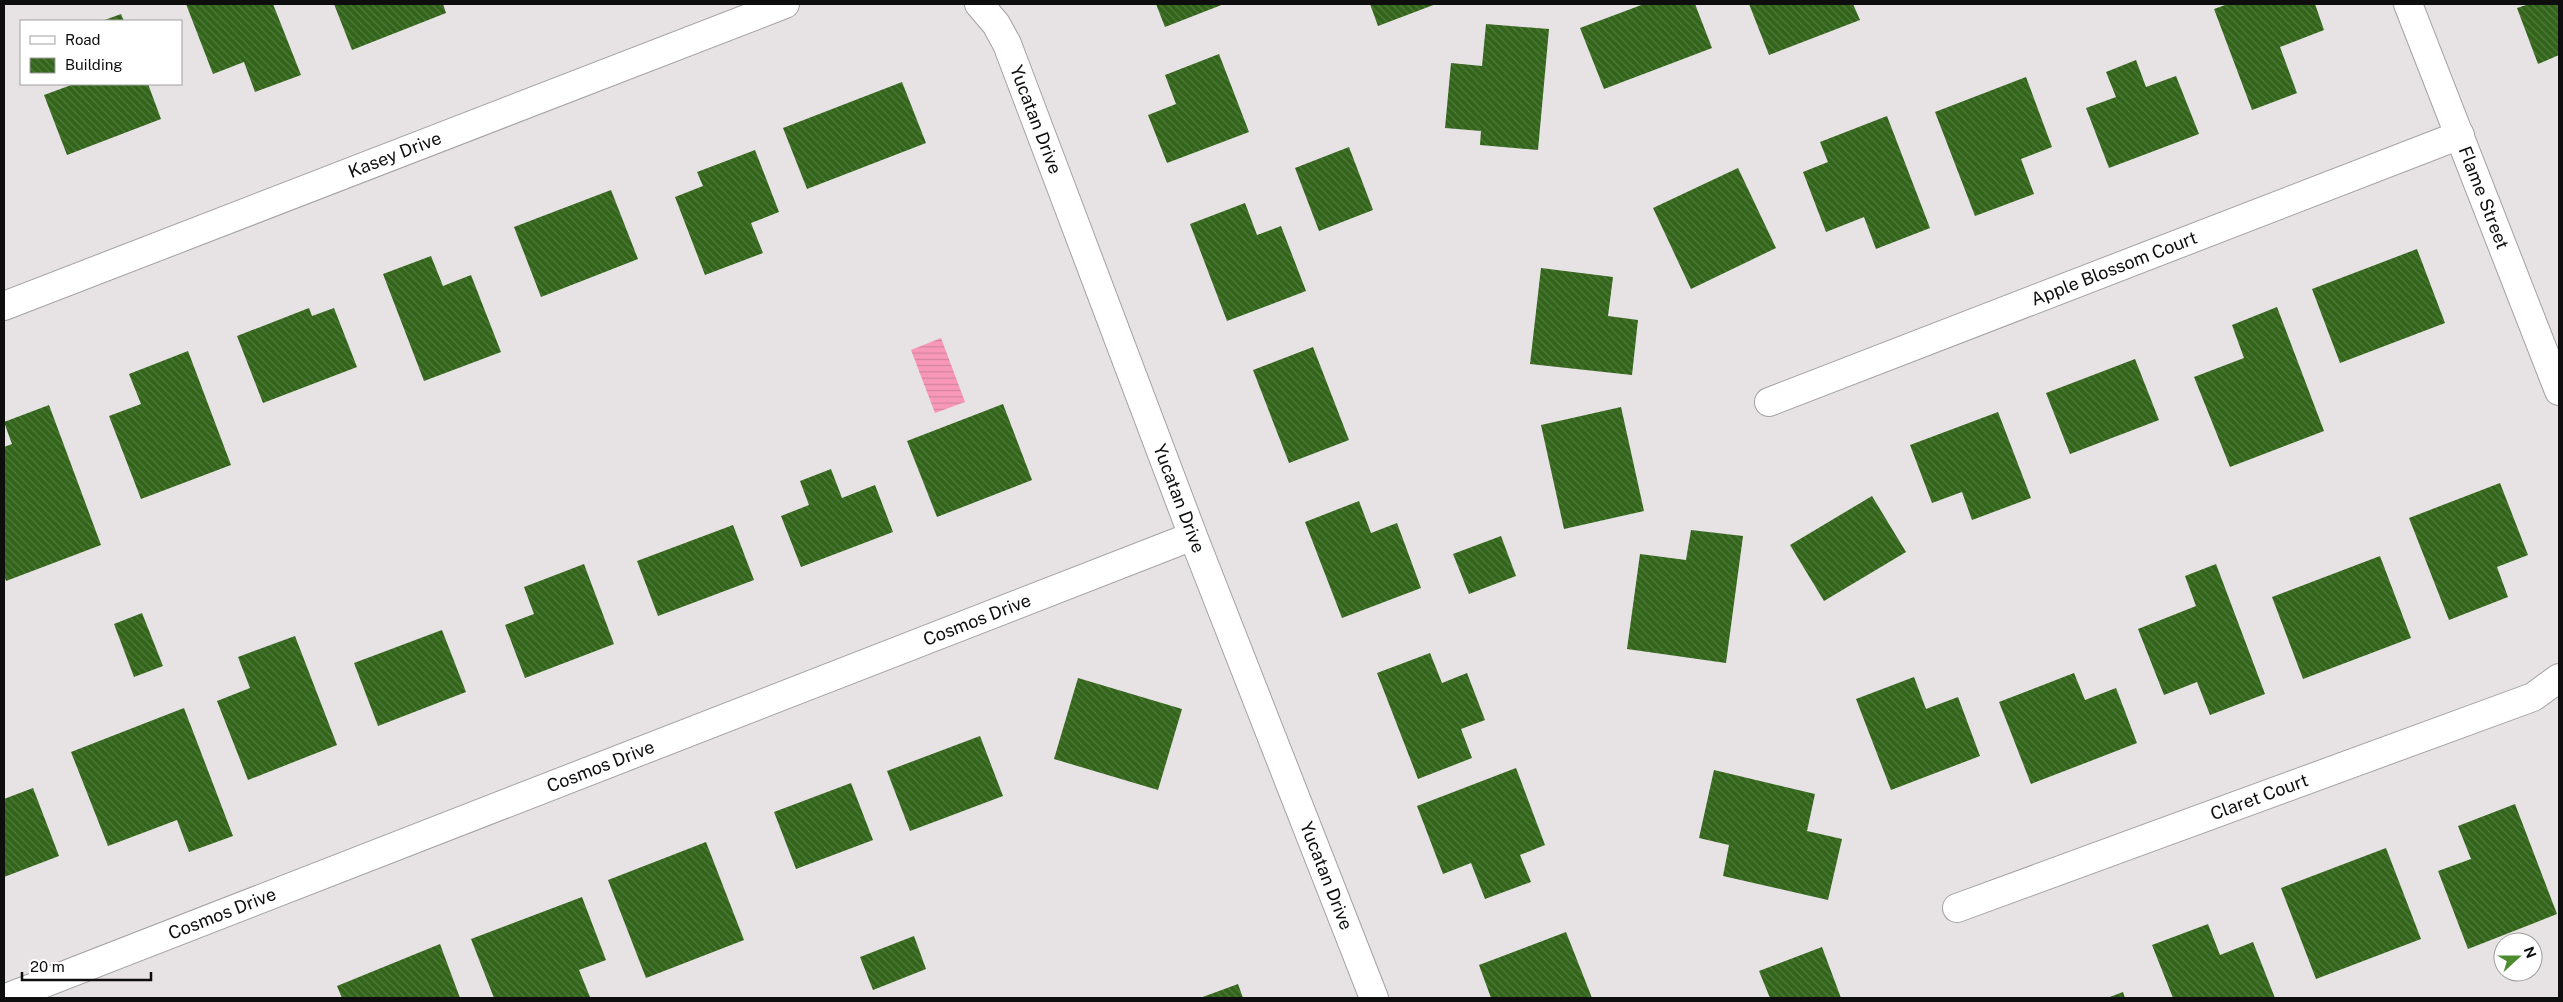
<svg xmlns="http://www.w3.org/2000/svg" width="2563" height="1002" font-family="'Public Sans',sans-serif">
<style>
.water{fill:url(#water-rules)}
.building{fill:url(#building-back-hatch)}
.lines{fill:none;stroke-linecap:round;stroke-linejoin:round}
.minor-casing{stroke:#a5a1a2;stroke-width:30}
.minor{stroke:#fff;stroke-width:28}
.labels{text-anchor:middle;stroke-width:5;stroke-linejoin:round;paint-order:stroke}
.street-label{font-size:18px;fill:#0f0e0e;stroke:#fff}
</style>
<defs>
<pattern id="water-rules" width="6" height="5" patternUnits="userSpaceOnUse" patternTransform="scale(1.25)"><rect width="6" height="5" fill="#f898b9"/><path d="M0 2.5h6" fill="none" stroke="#d3829e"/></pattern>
<pattern id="building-back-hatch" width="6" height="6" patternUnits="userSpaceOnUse" patternTransform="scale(1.25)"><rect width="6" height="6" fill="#326519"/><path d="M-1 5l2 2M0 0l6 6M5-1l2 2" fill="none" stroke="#537a40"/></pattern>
</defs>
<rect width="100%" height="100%" fill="#e7e2e4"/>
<polygon class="water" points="941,338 965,402 935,413 911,350"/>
<g class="building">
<polygon points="186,4 273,4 301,75 255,92 244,62 213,74"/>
<polygon points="334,4 443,4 446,13 352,50"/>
<polygon points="1156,4 1224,4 1165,27"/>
<polygon points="1370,4 1436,4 1378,26"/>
<polygon points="1644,4 1695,4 1712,48 1604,89 1580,28"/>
<polygon points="1749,4 1853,4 1860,20 1769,55"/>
<polygon points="2228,4 2315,4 2324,30 2280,47 2297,93 2252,110 2214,9"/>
<polygon points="2529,4 2559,4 2559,55 2538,64 2517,8"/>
<polygon points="121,14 124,21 102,21"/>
<polygon points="1486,24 1549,29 1538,150 1480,145 1481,131 1445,128 1451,63 1482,66"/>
<polygon points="1219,54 1249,132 1167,163 1148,115 1176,104 1165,75"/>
<polygon points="2136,60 2146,87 2176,76 2199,134 2109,168 2086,108 2116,97 2106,72"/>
<polygon points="2026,77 2052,147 2021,159 2034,194 1975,216 1935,112"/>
<polygon points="902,82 926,143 807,189 783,128"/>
<polygon points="74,84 148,84 161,119 67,155 44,95"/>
<polygon points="1887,116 1930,228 1876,249 1864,217 1826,232 1803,172 1828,162 1820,142"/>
<polygon points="1349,147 1373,210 1319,231 1295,168"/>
<polygon points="755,150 779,212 751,223 763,253 705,275 675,197 703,186 697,172"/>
<polygon points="1738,168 1776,248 1691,289 1653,208"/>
<polygon points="611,190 638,259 541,297 514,227"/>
<polygon points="1245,203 1257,235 1281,226 1306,291 1227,321 1190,224"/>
<polygon points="2417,249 2445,323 2340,363 2312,289"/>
<polygon points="431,256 443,286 471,275 501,352 424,381 383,274"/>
<polygon points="1541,268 1613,277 1608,316 1638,320 1632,375 1530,364"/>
<polygon points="2277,307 2324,431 2230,467 2194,377 2244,358 2232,325"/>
<polygon points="309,308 312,316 334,308 357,367 263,403 237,336"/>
<polygon points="1313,347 1349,440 1289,463 1253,370"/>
<polygon points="188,351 231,465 141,499 109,416 141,404 129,374"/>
<polygon points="2135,359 2159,420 2070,454 2046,393"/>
<polygon points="1003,404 1032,480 937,517 907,441"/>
<polygon points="49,405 101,545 6,581 4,575 4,447 12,444 4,422"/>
<polygon points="1621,407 1644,511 1564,529 1541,425"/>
<polygon points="1998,412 2031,498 1972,520 1962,492 1932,503 1910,445"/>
<polygon points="831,469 842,498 875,485 893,532 801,567 781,516 809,505 800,481"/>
<polygon points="2500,483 2528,555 2497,567 2508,597 2449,620 2409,518"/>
<polygon points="1872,496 1906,552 1824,601 1790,545"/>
<polygon points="1359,501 1371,533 1397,523 1421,588 1342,618 1305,522"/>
<polygon points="733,525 754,580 658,616 637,561"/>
<polygon points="1691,530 1743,536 1726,663 1627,649 1640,554 1686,560"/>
<polygon points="1501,536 1516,576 1469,594 1453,554"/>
<polygon points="2380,556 2411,638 2303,679 2272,597"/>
<polygon points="584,564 614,644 525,678 505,625 534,614 524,587"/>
<polygon points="2216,564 2265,694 2210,715 2197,682 2164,695 2138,629 2196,606 2185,576"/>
<polygon points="142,613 163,666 134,677 114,624"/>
<polygon points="442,630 466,692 378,726 354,663"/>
<polygon points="295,636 337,745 248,780 217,701 250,688 238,657"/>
<polygon points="1430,653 1442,683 1467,673 1485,720 1461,729 1472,758 1418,779 1377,673"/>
<polygon points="2074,673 2085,700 2116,688 2137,743 2031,784 1999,702"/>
<polygon points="1914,677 1926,709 1958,697 1980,756 1891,790 1856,699"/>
<polygon points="1078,678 1182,709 1158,790 1054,759"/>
<polygon points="184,708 233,836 189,852 177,820 108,846 71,752"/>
<polygon points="980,736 1003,796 910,831 887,771"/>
<polygon points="1516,768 1545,845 1520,855 1531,882 1485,899 1471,863 1443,874 1417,806"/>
<polygon points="1714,770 1815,794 1807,831 1842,839 1828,900 1723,876 1729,845 1699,838"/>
<polygon points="851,783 873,840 796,869 774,812"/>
<polygon points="33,788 59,856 4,877 4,799"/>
<polygon points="2515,804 2557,914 2468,949 2438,871 2471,859 2458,826"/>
<polygon points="706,842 744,940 646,978 608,880"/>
<polygon points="2386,848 2421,939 2316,979 2281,888"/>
<polygon points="582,897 606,960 579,970 590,997 494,998 471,939"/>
<polygon points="2208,924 2220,955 2253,942 2275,998 2173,998 2152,945"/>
<polygon points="1566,932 1592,998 1491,998 1479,965"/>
<polygon points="914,936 926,969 873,990 860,957"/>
<polygon points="440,944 460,998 342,998 337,986"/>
<polygon points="1822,947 1841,998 1770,998 1759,971"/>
<polygon points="1238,984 1243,998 1200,998"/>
<polygon points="2123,992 2125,998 2107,998"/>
</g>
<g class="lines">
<defs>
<g id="minor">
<path id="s1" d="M979,4l17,20 11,20 186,492 181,462"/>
<path id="s2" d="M2408,4l151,387"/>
<path id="s3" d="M4,306l781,-302"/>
<path id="s4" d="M1769,402l691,-267"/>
<path id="s5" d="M1957,908l576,-211 26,-19"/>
<path id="s6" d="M6,998l1187,-462"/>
</g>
</defs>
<use href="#minor" class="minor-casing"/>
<use href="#minor" class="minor"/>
</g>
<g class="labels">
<g class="street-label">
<text dy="6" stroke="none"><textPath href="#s1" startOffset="130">Yucatan Drive</textPath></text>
<text dy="6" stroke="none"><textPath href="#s3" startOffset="419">Kasey Drive</textPath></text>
<text dy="6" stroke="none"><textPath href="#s2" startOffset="208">Flame Street</textPath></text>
<text dy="6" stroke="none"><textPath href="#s4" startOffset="370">Apple Blossom Court</textPath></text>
<text dy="6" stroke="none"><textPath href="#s1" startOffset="535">Yucatan Drive</textPath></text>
<text dy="6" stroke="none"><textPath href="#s6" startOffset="1042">Cosmos Drive</textPath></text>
<text dy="6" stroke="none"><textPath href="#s6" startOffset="638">Cosmos Drive</textPath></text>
<text dy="6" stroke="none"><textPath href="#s5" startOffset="322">Claret Court</textPath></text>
<text dy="6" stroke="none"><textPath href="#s1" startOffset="940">Yucatan Drive</textPath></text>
<text dy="6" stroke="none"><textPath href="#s6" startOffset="232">Cosmos Drive</textPath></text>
</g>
</g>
<rect width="2563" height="1002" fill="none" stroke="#0f0e0e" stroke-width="10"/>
<rect x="20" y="20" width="162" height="65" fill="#ffffff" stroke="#9f9f9f"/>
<rect x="30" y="36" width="25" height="8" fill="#ffffff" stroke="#9f9f9f"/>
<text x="65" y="45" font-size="15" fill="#0f0e0e">Road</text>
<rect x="30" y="58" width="25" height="15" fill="url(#building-back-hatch)" stroke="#9f9f9f"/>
<text x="65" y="70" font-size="15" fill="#0f0e0e">Building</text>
<g transform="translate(2518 957) rotate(69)"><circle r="24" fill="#ffffff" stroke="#9f9f9f"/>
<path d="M0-4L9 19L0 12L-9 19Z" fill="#4c8c2e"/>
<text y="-8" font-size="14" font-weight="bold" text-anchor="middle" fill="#0f0e0e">N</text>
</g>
<path d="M22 972v8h129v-8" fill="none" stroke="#0f0e0e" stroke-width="2.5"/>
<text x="30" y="972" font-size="15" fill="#0f0e0e" stroke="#ffffff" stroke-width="4" paint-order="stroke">20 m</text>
</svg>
